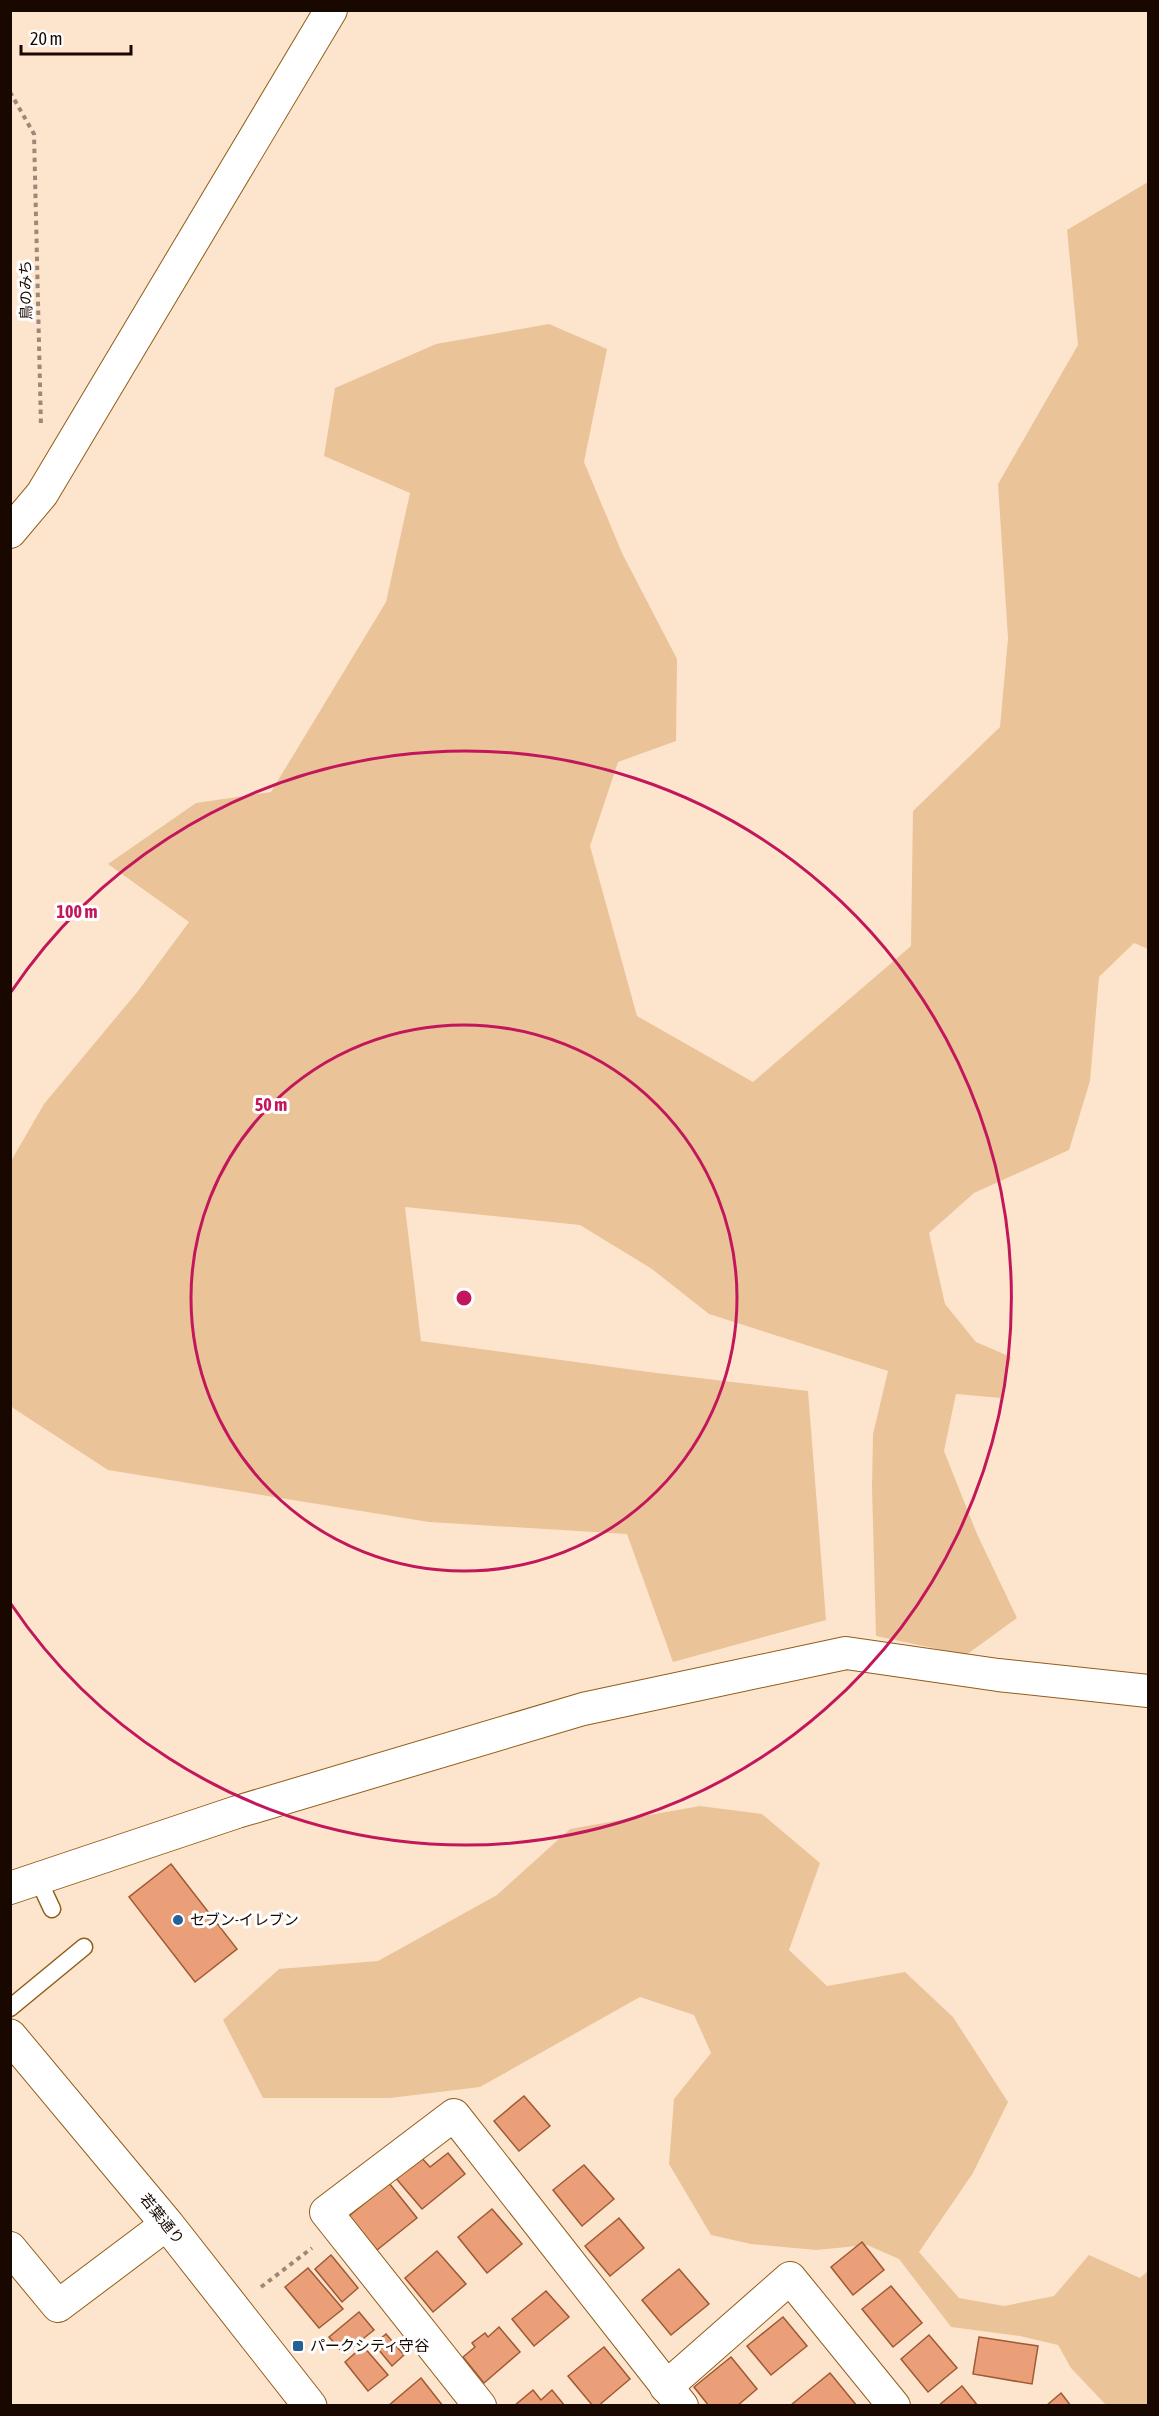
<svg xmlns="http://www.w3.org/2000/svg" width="1159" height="2416" font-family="'Asap Condensed','Noto Sans JP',sans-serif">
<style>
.green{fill:#eac399}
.building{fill:#eb9f78;stroke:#9f5a34;stroke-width:1.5}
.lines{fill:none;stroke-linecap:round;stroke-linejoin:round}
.service-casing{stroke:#915d18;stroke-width:19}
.minor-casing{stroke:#915d18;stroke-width:34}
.tertiary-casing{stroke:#915d18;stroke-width:35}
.path{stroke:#9d8877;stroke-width:4;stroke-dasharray:4.5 4.5;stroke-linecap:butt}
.service{stroke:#fff;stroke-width:16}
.minor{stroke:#fff;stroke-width:32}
.tertiary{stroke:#fff;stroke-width:33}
.ring{fill:none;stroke:#c2185b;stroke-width:3}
.poi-dot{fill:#236298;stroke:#fff;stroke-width:2}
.labels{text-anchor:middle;stroke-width:6;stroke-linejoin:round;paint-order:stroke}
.street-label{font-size:15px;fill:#180800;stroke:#fff}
.poi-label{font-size:15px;fill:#180800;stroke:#fff;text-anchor:start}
.centre{fill:#c2185b;stroke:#fff;stroke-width:3}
.ring-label{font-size:18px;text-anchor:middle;font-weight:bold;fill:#c2185b;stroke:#fff;stroke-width:6;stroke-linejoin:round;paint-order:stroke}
</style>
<rect width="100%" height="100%" fill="#fde5cd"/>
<g class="green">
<polygon points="1148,182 1148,949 1134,943 1099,977 1090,1081 1069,1150 974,1193 929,1233 945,1304 976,1342 1011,1357 1001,1398 956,1394 944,1451 977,1534 1017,1618 966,1655 876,1636 872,1487 873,1434 888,1371 709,1314 652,1269 580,1225 405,1207 421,1341 649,1372 808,1391 826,1620 673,1662 627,1534 429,1522 108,1470 13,1408 11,1404 11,1161 44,1104 138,991 189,922 108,864 196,803 271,792 386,602 410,493 324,456 335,388 436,344 549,324 607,349 584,462 622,553 677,659 676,741 618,762 590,846 637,1016 753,1082 911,946 913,811 1000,727 1008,638 998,484 1078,345 1067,230"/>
<polygon points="700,1806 762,1814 820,1863 789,1950 827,1986 905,1972 953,2017 1008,2102 973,2173 919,2252 959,2298 1004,2306 1054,2296 1089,2255 1140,2278 1148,2271 1148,2405 1106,2405 1071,2368 1058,2345 1020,2336 951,2327 899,2259 867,2245 816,2250 751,2244 711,2235 669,2164 674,2099 711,2053 694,2015 640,1997 480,2087 390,2098 263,2098 223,2020 279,1969 378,1961 497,1895 570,1829"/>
</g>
<g class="building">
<polygon points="171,1864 237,1949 195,1982 129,1897"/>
<polygon points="524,2096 550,2126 519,2151 494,2121"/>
<polygon points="448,2153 465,2174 422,2209 394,2176 419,2155 430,2167"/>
<polygon points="584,2165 614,2199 582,2226 553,2190"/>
<polygon points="389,2183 417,2218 377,2250 349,2216"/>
<polygon points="492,2209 522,2244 487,2273 458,2237"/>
<polygon points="619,2218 644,2248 610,2276 585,2246"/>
<polygon points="862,2242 884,2270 853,2295 831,2267"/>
<polygon points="437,2251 466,2284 433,2312 405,2278"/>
<polygon points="331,2255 358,2288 342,2302 315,2269"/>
<polygon points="308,2268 343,2309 319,2328 285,2287"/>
<polygon points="679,2269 709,2304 671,2335 642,2300"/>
<polygon points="891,2286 922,2323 893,2347 862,2309"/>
<polygon points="546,2291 569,2317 534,2346 512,2319"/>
<polygon points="359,2312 374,2330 344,2354 329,2337"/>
<polygon points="783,2317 807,2346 771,2375 747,2346"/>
<polygon points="499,2327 520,2352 484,2383 463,2357 475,2347 472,2343 485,2333 488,2337"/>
<polygon points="386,2334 404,2355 392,2366 374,2344"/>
<polygon points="929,2335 957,2368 928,2392 901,2359"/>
<polygon points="979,2337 1038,2346 1032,2384 973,2374"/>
<polygon points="363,2346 388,2375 368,2391 345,2362"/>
<polygon points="604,2347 630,2379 598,2406 593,2406 568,2376"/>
<polygon points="731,2357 757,2389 737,2406 709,2406 694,2387"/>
<polygon points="830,2373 857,2406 791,2405"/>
<polygon points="421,2378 443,2406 388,2406"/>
<polygon points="962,2386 978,2406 938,2406"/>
<polygon points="533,2390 541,2400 552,2390 565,2406 514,2406"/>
<polygon points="1061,2393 1071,2406 1046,2406"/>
</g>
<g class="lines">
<defs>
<g id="service">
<polyline points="38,1879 52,1909"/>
<polyline points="10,2008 84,1947"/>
</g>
<g id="minor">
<polyline points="10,532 42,494 331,10"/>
<polyline points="10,1888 237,1812 583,1709 846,1653 998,1675 1148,1691"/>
<polyline points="10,2248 58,2306 167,2224"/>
<polyline points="666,2387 790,2278 894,2406"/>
<polyline points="480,2406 326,2212 454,2115 682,2406"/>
</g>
<polyline id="tertiary" points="10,2036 167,2224 310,2406"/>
</defs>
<use href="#service" class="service-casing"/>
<use href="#minor" class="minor-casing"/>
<use href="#tertiary" class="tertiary-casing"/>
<g class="path">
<polyline points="10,92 34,134 41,427"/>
<polyline points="261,2287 312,2248"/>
</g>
<use href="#service" class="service"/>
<use href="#minor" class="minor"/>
<use href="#tertiary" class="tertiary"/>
</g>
<g class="ring">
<circle cx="464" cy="1298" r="273"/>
<path d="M11 992A547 547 0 1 1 11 1604"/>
</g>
<g class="poi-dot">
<circle cx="178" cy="1920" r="6"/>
<rect x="292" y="2340" width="12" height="12" rx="3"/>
</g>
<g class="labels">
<g class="street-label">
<text transform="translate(26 290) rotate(-91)" y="5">鳥のみち</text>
<text transform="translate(162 2219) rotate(51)" y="5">若葉通り</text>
</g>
<g class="poi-label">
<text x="190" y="1925">セブン-イレブン</text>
<text x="310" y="2351">パークシティ守谷</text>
</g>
</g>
<circle cx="464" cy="1298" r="9" class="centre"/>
<g class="ring-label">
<text x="77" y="918">100 m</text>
<text x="271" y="1111">50 m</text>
</g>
<rect width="1159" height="2416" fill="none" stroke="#180800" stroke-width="24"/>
<path d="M21 45v9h110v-9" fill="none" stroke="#180800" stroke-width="3"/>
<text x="30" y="45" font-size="18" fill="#180800" stroke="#ffffff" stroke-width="4.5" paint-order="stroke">20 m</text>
</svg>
